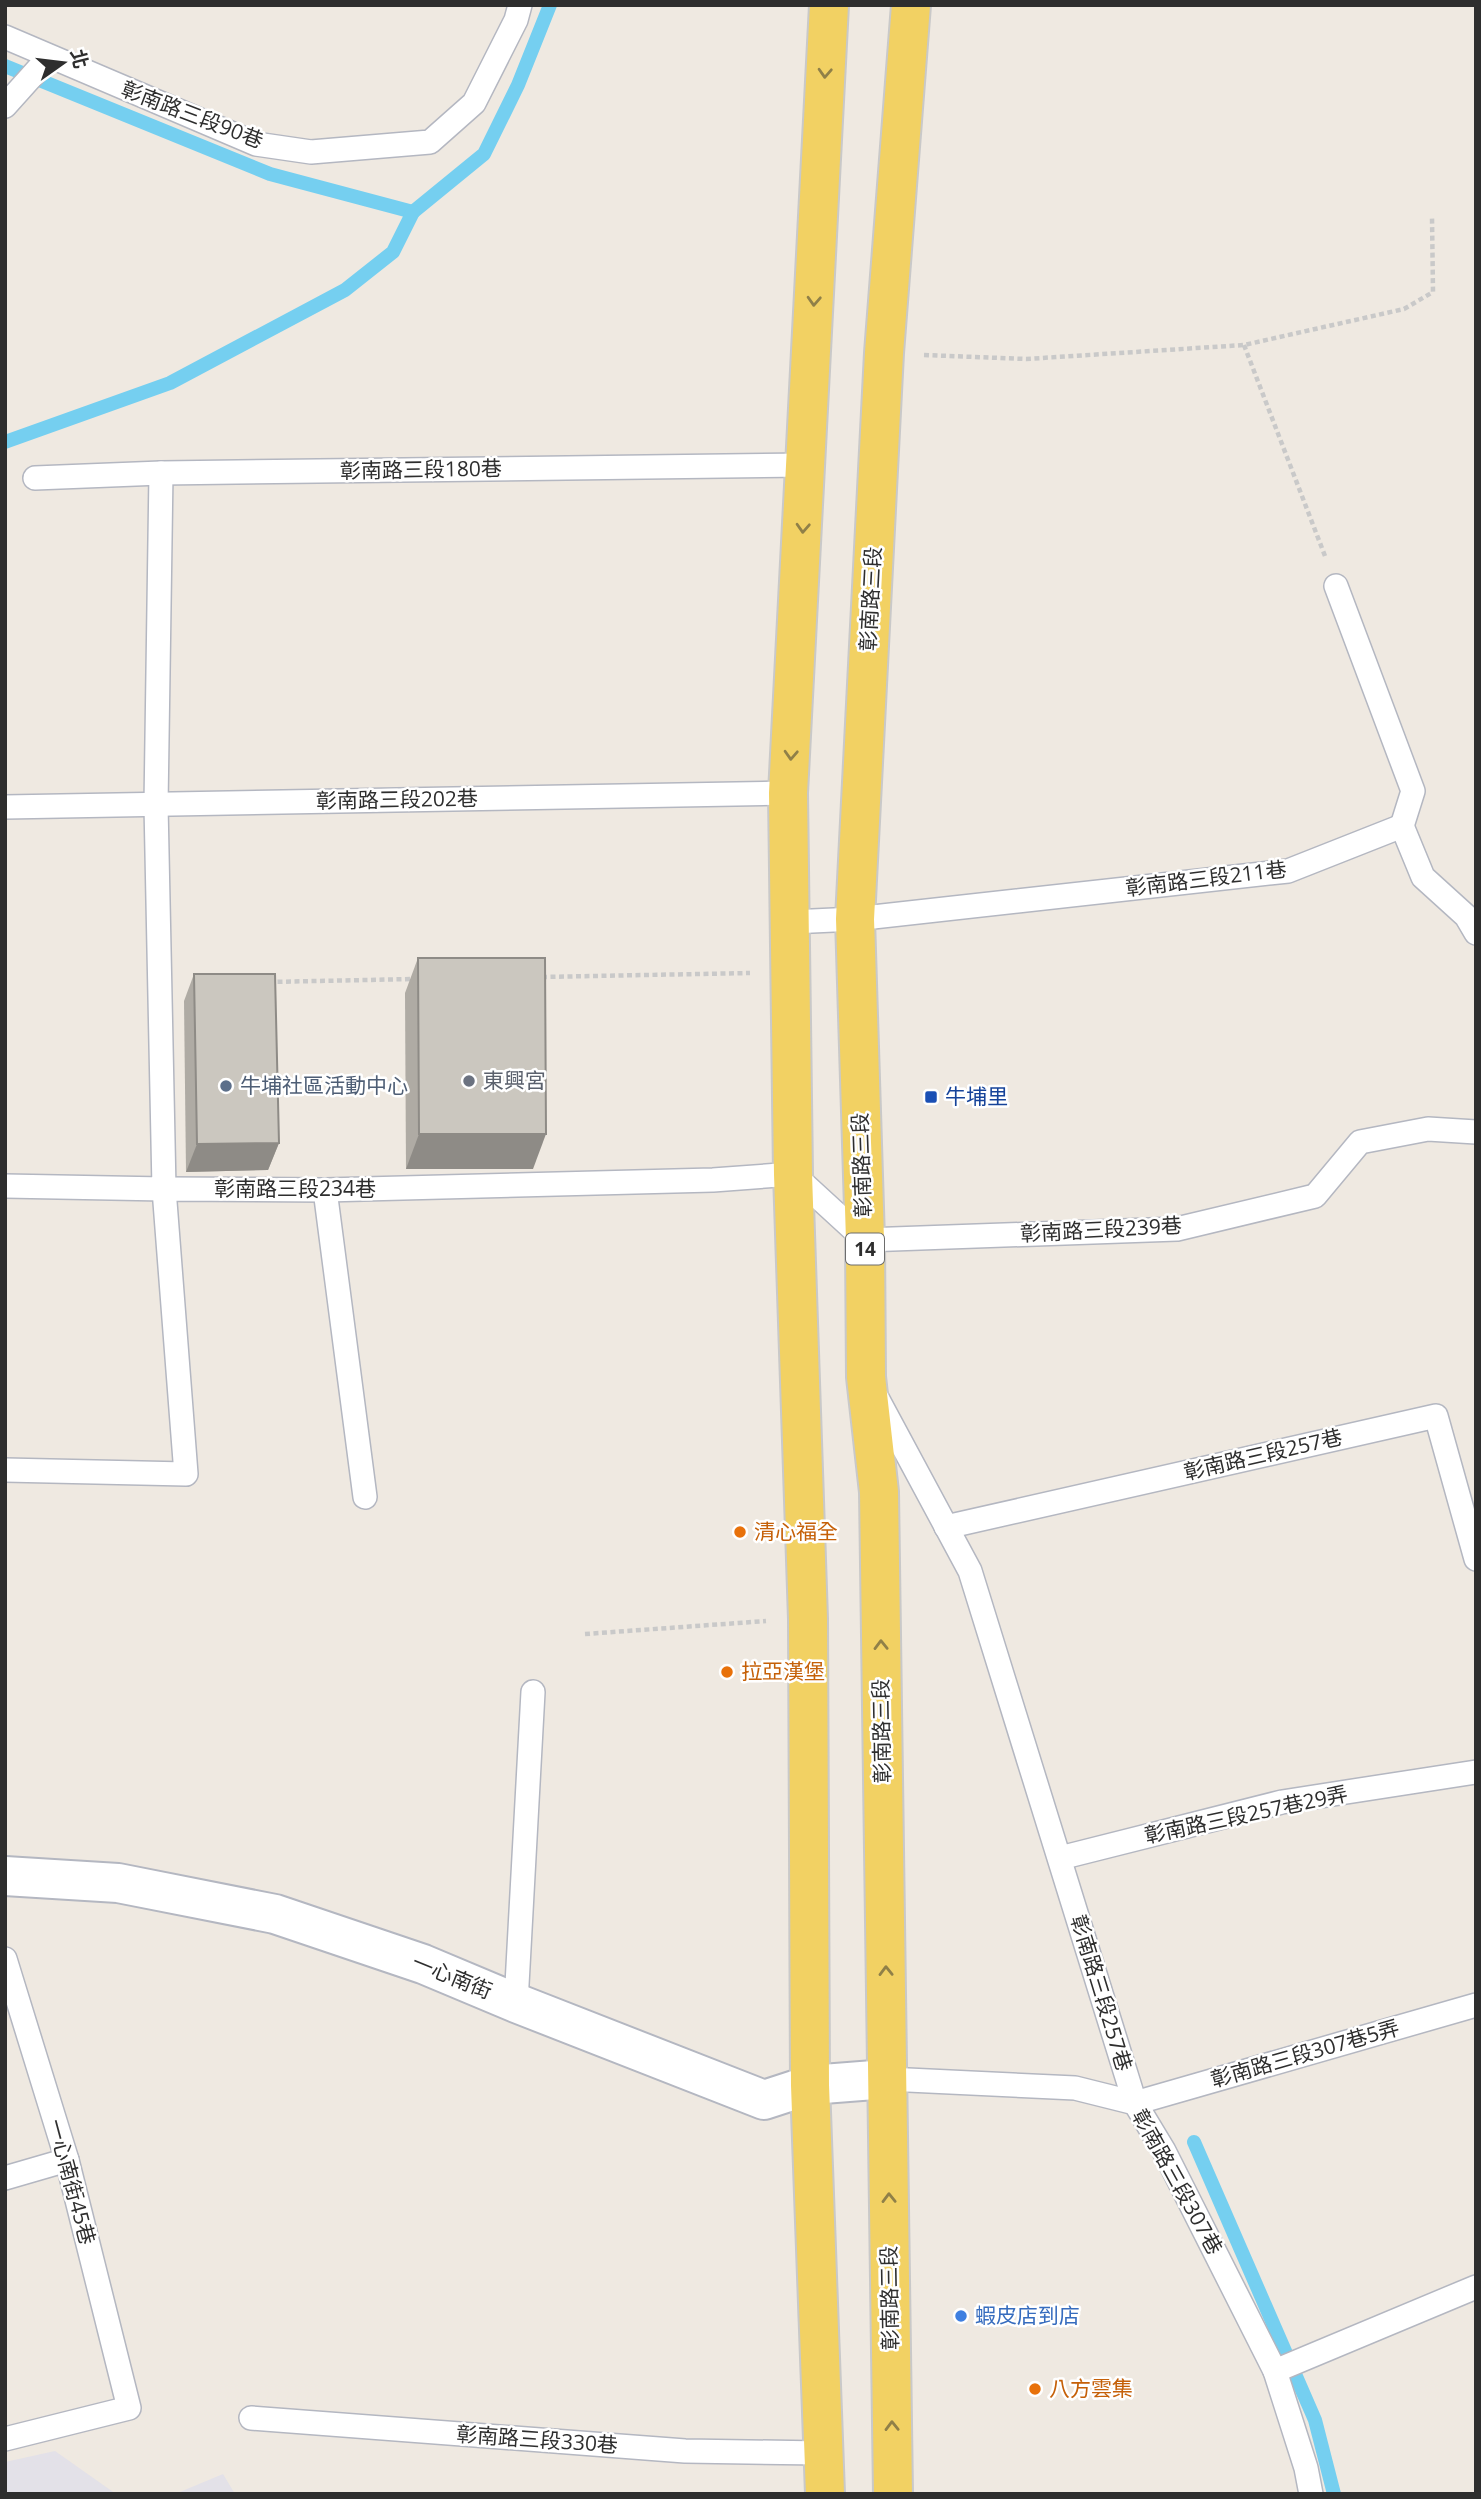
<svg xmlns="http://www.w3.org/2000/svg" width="1481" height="2499" font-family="'Open Sans','Noto Sans TC',sans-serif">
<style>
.industrial{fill:#e3e1e8}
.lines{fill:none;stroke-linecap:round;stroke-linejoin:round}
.stream{stroke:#75cff0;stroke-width:14}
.lane-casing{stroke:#b4b7c1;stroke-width:26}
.street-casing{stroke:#b4b7c1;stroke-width:42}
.primary-casing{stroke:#c9c9c9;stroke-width:42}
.path{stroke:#c9c9c9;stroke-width:4.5;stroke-dasharray:5 3.5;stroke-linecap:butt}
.lane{stroke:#fff;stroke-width:23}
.street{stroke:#fff;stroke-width:38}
.primary{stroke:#f2d163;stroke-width:38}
.wall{fill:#afaba4}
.shaded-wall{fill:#8e8b86}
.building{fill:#cbc7bf;stroke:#8e8b86;stroke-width:2}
.oneway{stroke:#908048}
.worship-dot{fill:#6b7280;stroke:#fff;stroke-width:2.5}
.service-dot{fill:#5c6f8a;stroke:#fff;stroke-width:2.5}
.transit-dot{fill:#1a4fb4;stroke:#fff;stroke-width:2.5}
.food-dot{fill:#e8710a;stroke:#fff;stroke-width:2.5}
.shop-dot{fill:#3f7fe0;stroke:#fff;stroke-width:2.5}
.labels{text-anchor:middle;stroke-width:5;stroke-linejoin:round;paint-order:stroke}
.shield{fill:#fff;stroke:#6d6d6d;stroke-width:2}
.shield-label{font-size:19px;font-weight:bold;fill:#2e2e2e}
.street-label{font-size:21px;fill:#2e2e2e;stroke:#fff}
.worship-label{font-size:21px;fill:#5b616d;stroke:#fff;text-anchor:start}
.service-label{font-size:21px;fill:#4e5e75;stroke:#fff;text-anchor:start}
.transit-label{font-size:21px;fill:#164399;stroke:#fff;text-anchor:start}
.food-label{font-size:21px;fill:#c56008;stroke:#fff;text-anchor:start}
.shop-label{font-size:21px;fill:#366cbe;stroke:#fff;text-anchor:start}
</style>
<rect width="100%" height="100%" fill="#efe9e1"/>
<g class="industrial">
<polygon points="55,2451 116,2494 5,2494 5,2462"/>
<polygon points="223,2474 235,2494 175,2494"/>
</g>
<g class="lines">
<g class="stream">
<polyline points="5,66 270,174 413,212 484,154 518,85 550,5"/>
<polyline points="5,442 170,383 345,290 393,252 413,212"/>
<polyline points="1194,2142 1315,2420 1334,2494"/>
</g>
<defs>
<g id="lane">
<polyline points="5,37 256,144 311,152 430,142 474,103 516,20 520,5"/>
<polyline points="5,106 49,57"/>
<polyline points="35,478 161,473 806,465"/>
<polyline points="1336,586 1413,791 1402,826"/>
<polyline points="5,807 788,793"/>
<polyline points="1402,826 1423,877 1466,916 1476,933"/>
<polyline points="791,922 855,919 1288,871 1402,826"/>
<polyline points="5,1186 164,1189 156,805 161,473"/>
<polyline points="325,1190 365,1497"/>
<polyline points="877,1398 970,1571 1135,2103 1164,2151 1275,2371"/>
<polyline points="5,1470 186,1474 164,1189 325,1190 713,1180 793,1174 865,1240 1177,1229 1315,1196 1360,1142 1428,1129 1476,1132"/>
<polyline points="946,1527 1436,1416 1476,1559"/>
<polyline points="1060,1858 1282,1802 1476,1772"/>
<polyline points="5,1959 67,2160 129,2408 5,2439"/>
<polyline points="516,2003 533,1692"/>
<polyline points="887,2079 1075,2088 1135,2103 1476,2005"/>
<polyline points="5,2178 67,2160"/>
<polyline points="251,2418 685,2451 822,2453"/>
<polyline points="1311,2494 1306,2468 1275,2371 1476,2287"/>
</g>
<polyline id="street" points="5,1876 118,1883 275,1914 423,1964 516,2003 764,2100 810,2085 887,2079"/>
<g id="primary">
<polyline points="825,2494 810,2085 808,1619 793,1174 788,793 829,5"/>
<polyline points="893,2494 879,1492 866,1377 865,1240 855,919 884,353 911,5"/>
</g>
</defs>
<use href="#lane" class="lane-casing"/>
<use href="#street" class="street-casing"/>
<use href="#primary" class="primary-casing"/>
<g class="path">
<polyline points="1244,345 1325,556"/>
<polyline points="924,355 1026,359 1244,345 1404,309 1433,292 1432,217"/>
<polyline points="542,977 750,973"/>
<polyline points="269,982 414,979"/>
<polyline points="585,1634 766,1621"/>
</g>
<use href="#lane" class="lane"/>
<use href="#street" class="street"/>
<use href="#primary" class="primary"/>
</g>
<g class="wall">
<polygon points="418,958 533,1169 406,1169 405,993"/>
<polygon points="194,974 279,1143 268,1170 186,1172 184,1001"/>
</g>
<g class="shaded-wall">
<polygon points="419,1134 546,1134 533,1169 406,1169"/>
<polygon points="279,1143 268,1170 186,1172 197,1144"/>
</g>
<g class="building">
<polygon points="418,958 545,958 546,1134 419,1134"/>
<polygon points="194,974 275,974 279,1143 197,1144"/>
</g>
<defs><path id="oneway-chevron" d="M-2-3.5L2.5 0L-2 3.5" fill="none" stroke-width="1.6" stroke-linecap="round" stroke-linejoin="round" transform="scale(1.75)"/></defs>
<g class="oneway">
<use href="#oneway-chevron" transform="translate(825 73) rotate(93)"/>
<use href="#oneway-chevron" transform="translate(814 301) rotate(93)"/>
<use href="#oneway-chevron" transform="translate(803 528) rotate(93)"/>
<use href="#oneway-chevron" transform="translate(791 755) rotate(93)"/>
<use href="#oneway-chevron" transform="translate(881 1645) rotate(-91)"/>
<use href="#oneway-chevron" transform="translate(886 1971) rotate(-91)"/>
<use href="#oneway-chevron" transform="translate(889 2198) rotate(-91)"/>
<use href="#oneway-chevron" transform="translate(892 2426) rotate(-91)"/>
</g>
<circle class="worship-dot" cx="469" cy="1081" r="7"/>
<circle class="service-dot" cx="226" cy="1086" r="7"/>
<rect class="transit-dot" x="924" y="1090" width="14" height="14" rx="3.5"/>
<g class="food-dot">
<circle cx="740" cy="1532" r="7"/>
<circle cx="727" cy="1672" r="7"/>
<circle cx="1035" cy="2389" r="7"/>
</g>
<circle class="shop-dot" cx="961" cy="2316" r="7"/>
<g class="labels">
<rect class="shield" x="846" y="1233.5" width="38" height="31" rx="5"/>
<g class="shield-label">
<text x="865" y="1256">14</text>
</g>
<g class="street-label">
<text transform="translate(192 115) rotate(21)" y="7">彰南路三段90巷</text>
<text transform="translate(421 470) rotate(-1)" y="7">彰南路三段180巷</text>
<text transform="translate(871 599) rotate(-87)" y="7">彰南路三段</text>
<text transform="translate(397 800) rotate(-1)" y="7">彰南路三段202巷</text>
<text transform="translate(1206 879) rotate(-7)" y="7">彰南路三段211巷</text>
<text transform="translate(862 1165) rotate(-92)" y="7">彰南路三段</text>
<text x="295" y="1196">彰南路三段234巷</text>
<text transform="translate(1101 1230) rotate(-3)" y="7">彰南路三段239巷</text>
<text transform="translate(1263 1455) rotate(-13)" y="7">彰南路三段257巷</text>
<text transform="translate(882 1731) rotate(-91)" y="7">彰南路三段</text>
<text transform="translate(1246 1815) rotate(-12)" y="7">彰南路三段257巷29弄</text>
<text transform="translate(452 1977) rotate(22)" y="7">一心南街</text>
<text transform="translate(1101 1993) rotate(73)" y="7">彰南路三段257巷</text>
<text transform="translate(1305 2054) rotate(-16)" y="7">彰南路三段307巷5弄</text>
<text transform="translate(71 2182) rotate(75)" y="7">一心南街45巷</text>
<text transform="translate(1177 2182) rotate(61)" y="7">彰南路三段307巷</text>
<text transform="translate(890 2298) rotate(-91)" y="7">彰南路三段</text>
<text transform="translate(537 2440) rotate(4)" y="7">彰南路三段330巷</text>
</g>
<g class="worship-label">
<text x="483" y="1088">東興宮</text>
</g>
<g class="service-label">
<text x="240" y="1093">牛埔社區活動中心</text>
</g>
<g class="transit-label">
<text x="945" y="1104">牛埔里</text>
</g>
<g class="food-label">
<text x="754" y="1539">清心福全</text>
<text x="741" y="1679">拉亞漢堡</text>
<text x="1049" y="2396">八方雲集</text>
</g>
<g class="shop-label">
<text x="975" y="2323">蝦皮店到店</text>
</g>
</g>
<rect width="1481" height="2499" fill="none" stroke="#2e2e2e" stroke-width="14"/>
<g transform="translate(63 63) rotate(76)" stroke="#ffffff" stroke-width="5" paint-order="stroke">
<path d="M0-5L12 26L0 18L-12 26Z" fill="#2e2e2e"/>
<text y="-10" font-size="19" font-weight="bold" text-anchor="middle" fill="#2e2e2e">北</text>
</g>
</svg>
